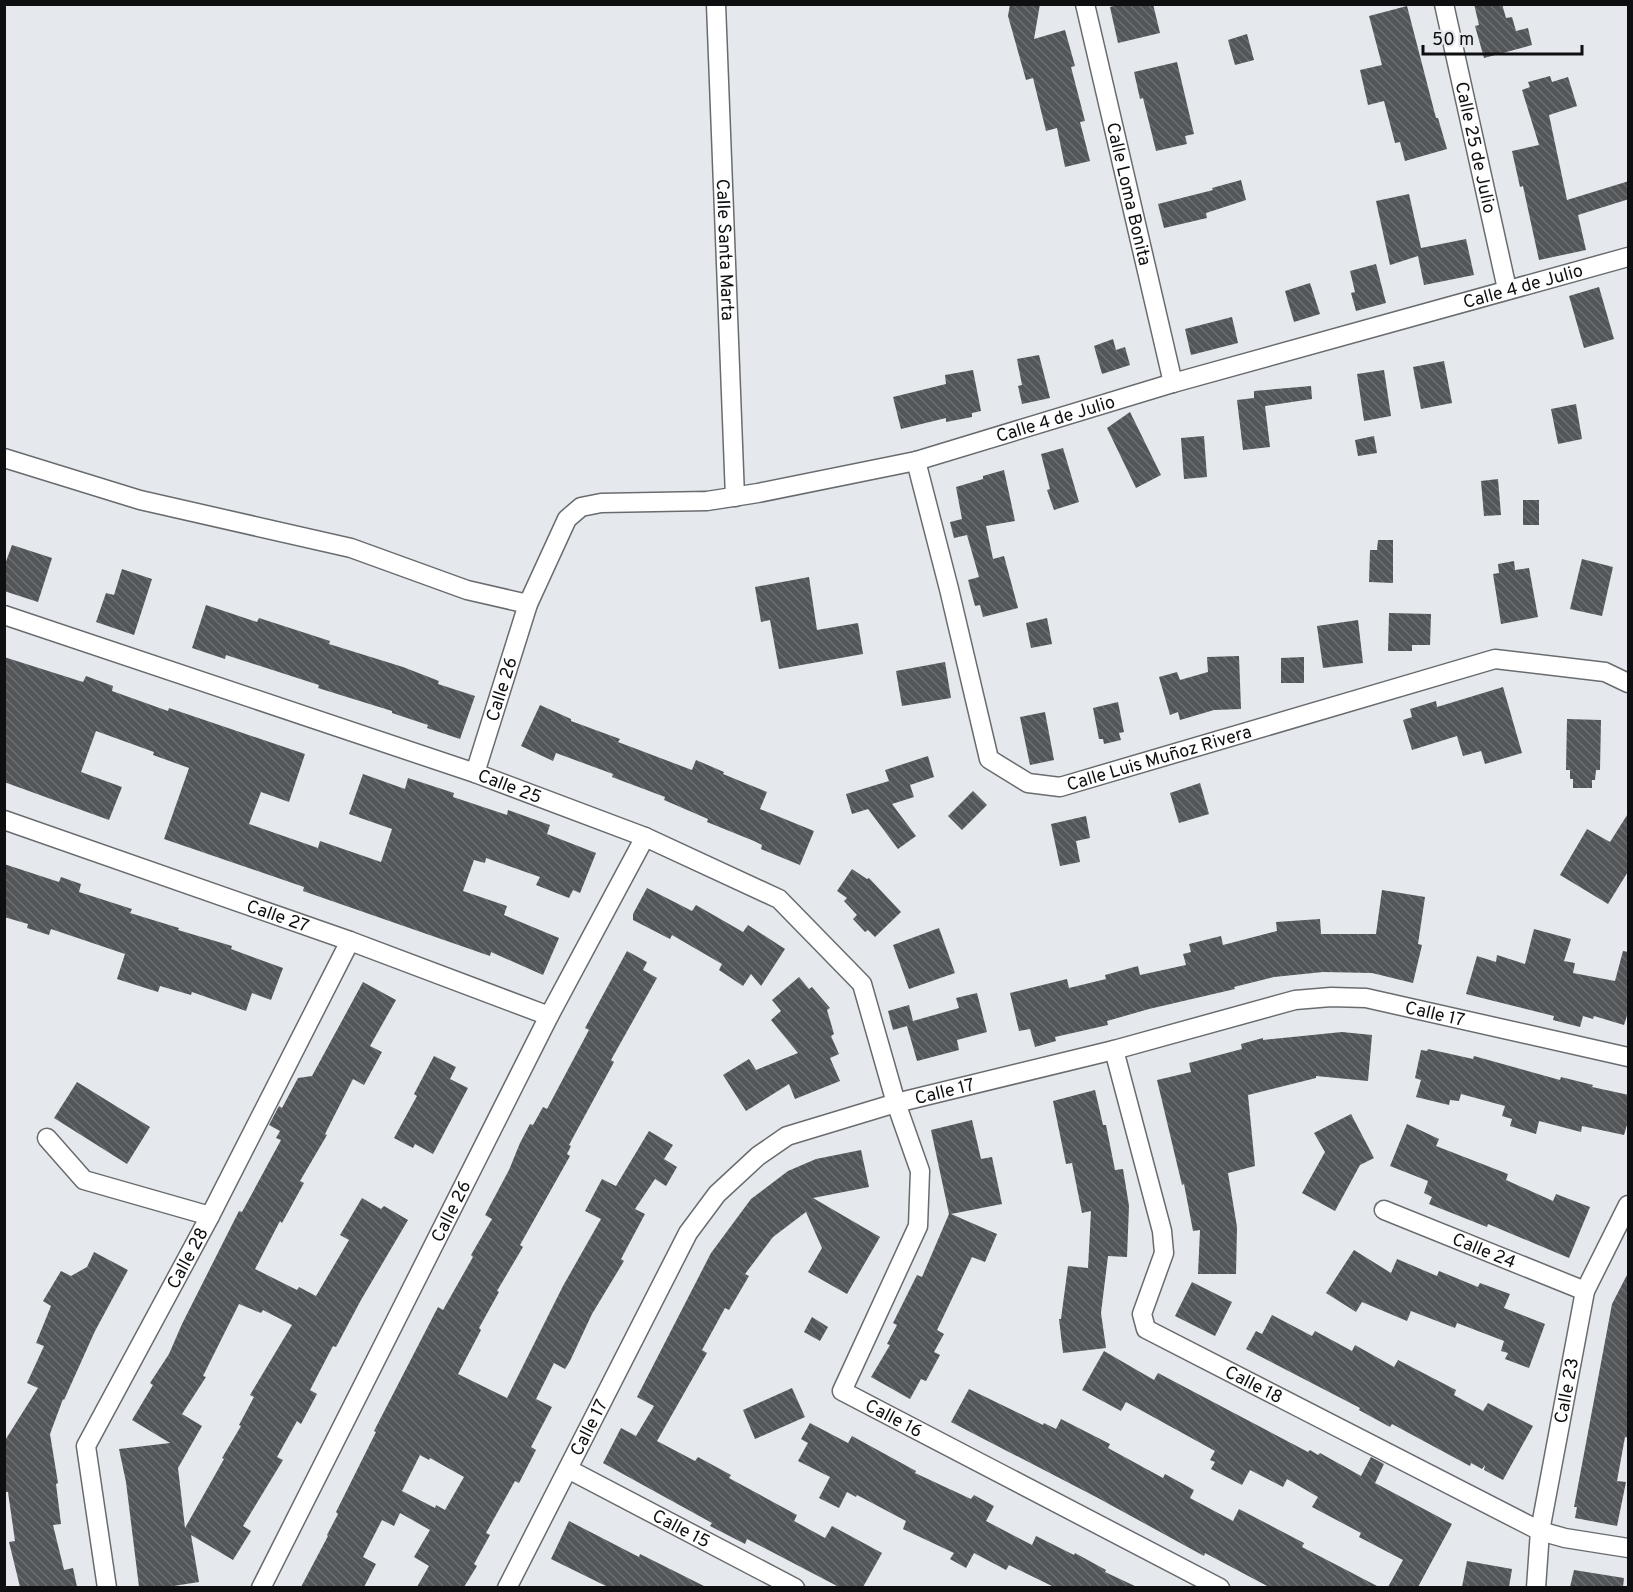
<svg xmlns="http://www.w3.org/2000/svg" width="1633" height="1592" font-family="Overpass,sans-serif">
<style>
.building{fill:url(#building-back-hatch);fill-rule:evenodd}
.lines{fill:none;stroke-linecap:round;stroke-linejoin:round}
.street-casing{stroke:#696c6f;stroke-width:21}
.street{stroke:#fff;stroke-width:18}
.labels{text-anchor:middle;stroke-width:6;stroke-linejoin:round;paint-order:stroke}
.street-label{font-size:18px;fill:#0e0f10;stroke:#e5e8ec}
</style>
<defs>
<pattern id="building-back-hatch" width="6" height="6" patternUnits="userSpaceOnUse" patternTransform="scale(1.5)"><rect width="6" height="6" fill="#535659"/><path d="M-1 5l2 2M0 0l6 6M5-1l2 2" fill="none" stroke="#6c6e70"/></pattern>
</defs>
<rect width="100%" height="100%" fill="#e5e8ec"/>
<g class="building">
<polygon points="1010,4 1040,4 1034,39 1065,30 1075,66 1071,67 1085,121 1080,122 1090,161 1065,167 1057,128 1046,131 1033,78 1026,80 1008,16"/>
<polygon points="1120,4 1153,4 1160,33 1118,43 1110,7"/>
<polygon points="1474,4 1502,4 1506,18 1512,17 1516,31 1528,28 1532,45 1484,58 1475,26 1479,25"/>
<polygon points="1407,6 1436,118 1438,118 1447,149 1405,161 1400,142 1395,143 1384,101 1368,105 1360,70 1382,65 1369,16"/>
<polygon points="1247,34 1254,60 1235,65 1228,40"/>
<polygon points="1177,62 1194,134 1185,136 1187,144 1156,151 1143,98 1140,99 1134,72"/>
<polygon points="1550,76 1552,82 1568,77 1577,106 1549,115 1567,200 1629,181 1629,199 1578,215 1586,250 1539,260 1523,186 1520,187 1512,151 1539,145 1522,90 1530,87 1528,82"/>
<polygon points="1241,180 1246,200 1206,213 1207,218 1164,228 1158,204 1213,190 1212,188"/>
<polygon points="1409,194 1421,248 1466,239 1474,275 1424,285 1418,256 1390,265 1376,201"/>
<polygon points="1376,264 1386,303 1356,311 1351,293 1355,292 1350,271"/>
<polygon points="1310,283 1320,314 1294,322 1285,291"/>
<polygon points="1599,287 1614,339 1584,348 1569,296"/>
<polygon points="1232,317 1238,343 1191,355 1185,329"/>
<polygon points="1113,339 1116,350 1125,347 1130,365 1102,374 1094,346"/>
<polygon points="1039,355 1050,398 1022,404 1018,386 1022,385 1017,359"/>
<polygon points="1444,361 1452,403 1421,409 1413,367"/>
<polygon points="973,370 981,411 972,413 972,417 946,422 946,418 901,429 893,397 946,384 945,375"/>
<polygon points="1384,370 1391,416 1364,421 1357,374"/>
<polygon points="1311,386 1312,399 1265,406 1270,447 1243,450 1237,400 1254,398 1254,391"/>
<polygon points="1576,404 1582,439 1558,444 1551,409"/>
<polygon points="1130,412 1161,475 1136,488 1107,428"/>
<polygon points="1204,436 1207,477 1184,479 1181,438"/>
<polygon points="1374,436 1377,453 1358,456 1355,440"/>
<polygon points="1063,448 1079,502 1054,510 1047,490 1050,489 1041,454"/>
<polygon points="1004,470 1015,521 986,526 993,559 1004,556 1018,608 983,617 980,605 975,606 968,580 979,577 967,535 954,538 950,522 962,519 956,487 983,479 983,476"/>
<polygon points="1498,479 1501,515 1484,516 1481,481"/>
<rect x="1523" y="500" width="16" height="25"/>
<polygon points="1378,540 1393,540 1393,583 1369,582 1370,550 1377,550"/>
<polygon points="12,545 52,558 38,602 4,591 4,567"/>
<polygon points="1582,559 1613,567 1602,616 1570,609"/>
<polygon points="1514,561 1515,570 1529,568 1538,617 1501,624 1493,574 1499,573 1498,564"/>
<polygon points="122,569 152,579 134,635 96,622 106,593 114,595"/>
<polygon points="809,577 817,630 858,623 863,654 779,669 770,620 761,622 755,587"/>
<polygon points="206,605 257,622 259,618 330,641 329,644 403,667 439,681 438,684 475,696 460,739 427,728 428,725 392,713 392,711 318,688 319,685 226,655 225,659 192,648"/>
<polygon points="1389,613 1431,614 1430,645 1412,645 1412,651 1388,651"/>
<polygon points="1047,618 1052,644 1031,648 1026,623"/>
<polygon points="1358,620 1363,663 1323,668 1317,626"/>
<polygon points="1239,656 1241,709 1214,710 1180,720 1178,712 1170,715 1159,677 1177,672 1180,680 1208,672 1207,657"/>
<polygon points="4,657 83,682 86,676 113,686 112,691 168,711 169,708 305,754 289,802 261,792 249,824 318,848 320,841 381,862 392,829 349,814 363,774 405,789 408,778 454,793 453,797 507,815 508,810 550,825 547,834 596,853 580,893 573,890 569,898 536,885 540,877 486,858 485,863 474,860 463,891 507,906 504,915 559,938 543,975 491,952 490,956 303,891 304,887 164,839 189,768 153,755 154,752 96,731 81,772 122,787 109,820 4,782"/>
<polygon points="1304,657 1304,683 1281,683 1281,658"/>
<polygon points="945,662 951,698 902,706 896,671"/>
<polygon points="1503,687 1522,753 1485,764 1481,751 1463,756 1457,736 1412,750 1403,720 1412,717 1410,709 1436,701 1437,707"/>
<polygon points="1118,702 1124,732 1119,733 1121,740 1104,744 1103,739 1099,739 1093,708"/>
<polygon points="540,705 571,719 571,721 620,739 618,742 692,770 696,760 724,772 723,774 767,792 760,809 814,831 800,865 761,849 762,845 754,841 707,822 708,819 664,800 665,797 612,777 613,774 556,753 553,761 521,746"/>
<polygon points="1045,712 1054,760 1030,765 1020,717"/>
<polygon points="1567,719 1601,720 1600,770 1596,770 1595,780 1592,780 1592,788 1573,788 1573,779 1570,779 1570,770 1566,770"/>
<polygon points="928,756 934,777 910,785 914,797 892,804 916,836 898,849 868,809 852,814 846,794 889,781 885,770"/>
<polygon points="1200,783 1209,814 1179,823 1170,793"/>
<polygon points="973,791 987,805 962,830 948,816"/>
<polygon points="1629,812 1629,870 1608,904 1560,875 1587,829 1610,842"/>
<polygon points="1086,816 1090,838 1076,841 1080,862 1060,866 1051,824"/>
<polygon points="4,864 59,882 61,877 81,884 79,892 132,909 130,913 179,928 178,930 232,946 231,949 283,968 271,1000 252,993 246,1011 192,992 191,995 160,986 158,992 117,979 125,954 51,929 49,935 27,928 28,924 4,917"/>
<polygon points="852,869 867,879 869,878 901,912 875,937 868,930 865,932 853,919 857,915 844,901 847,898 837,891"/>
<polygon points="647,888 692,911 696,905 743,932 748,925 785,949 761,986 751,974 743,986 719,970 722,964 672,935 670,939 633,920 633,914"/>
<polygon points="1382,890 1425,897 1418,944 1422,945 1413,983 1372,973 1323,972 1274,977 1234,987 1235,989 1149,1009 1107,1021 1108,1025 1055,1037 1056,1041 1035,1047 1030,1029 1019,1031 1010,993 1067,979 1069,988 1106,979 1105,975 1138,966 1140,975 1186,965 1183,954 1191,952 1189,944 1221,936 1223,945 1277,931 1276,922 1320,919 1321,934 1376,934"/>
<polygon points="939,928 955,973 909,989 893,945"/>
<polygon points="1534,929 1571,939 1564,961 1575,963 1573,973 1615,981 1623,951 1629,952 1629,1009 1624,1025 1594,1016 1593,1019 1583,1016 1580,1027 1553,1020 1554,1016 1466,994 1477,956 1496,962 1497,955 1525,964"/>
<path d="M627,951l20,11 -4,8 14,8 -46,82 3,2 -45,83 2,1 -4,8 3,2 -50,89 3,2 -26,44 2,1 -20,36 2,2 -23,44 49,24 56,-112 38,-67 -16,-8 17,-32 14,7 33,-55 24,14 -9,14 13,8 -11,19 -11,-7 -20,30 10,5 -24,45 3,2 -32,53 -22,47 -5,8 -11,-6 -18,36 16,8 -21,40 5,3 -17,33 -4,-2 -29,52 4,2 -16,29 3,2 -13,21h-47l12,-21 -15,-9 16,-27 -30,-17 -6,13 -12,-6 -19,37 13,7 -12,23h-63l27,-51 -1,-1 11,-21 -2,-2 40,-80 -2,-1 64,-124 5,3 30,-53 -2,-2 21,-36 -7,-4 24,-45 11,-27 10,-19 3,1 10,-18 4,2 42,-79 -4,-2zM420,1455l9,5 1,-2 34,19 -19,33 -9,-5 -1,3 -33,-17z"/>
<polygon points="799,977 809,989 812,987 830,1008 827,1010 834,1034 831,1036 839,1054 830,1058 840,1081 795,1099 789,1084 746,1111 723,1075 749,1059 756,1070 798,1053 771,1020 781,1011 772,1000"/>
<path d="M363,982l33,18 -26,46 12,6 -18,33 -11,-6 -28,55 2,1 -27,46 4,2 -22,40 -2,-2 -25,48 42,21 2,-3 17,9 33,-56 -9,-5 22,-37 19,11 3,-3 24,14 -47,80 -25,47 -3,-1 -23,44 7,4 -16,30 -4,-3 -20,36 6,3 -40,66 8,5 -18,29 -42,-25 8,47 -32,5h-28l-13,-105 -7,-33 51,-6 -38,-23 21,-35 -3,-2 19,-29 13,-30 57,-113 3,1 39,-72 -5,-2 4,-7 -11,-6 10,-19 3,2 16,-30 14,-2zM239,1304l22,9 2,-3 29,15 -42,70 4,2 -15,28 2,1 -19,32 2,1 -39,69 -7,-60 24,-42 -20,-12 24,-37 -3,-1z"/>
<polygon points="977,993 987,1032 957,1040 959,1050 917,1061 907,1026 893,1030 888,1011 909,1005 913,1021 959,1008 956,998"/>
<polygon points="1342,1032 1372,1035 1368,1081 1316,1076 1316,1078 1248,1095 1255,1166 1228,1173 1237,1227 1236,1274 1198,1274 1200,1230 1193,1231 1184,1184 1182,1185 1157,1080 1191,1072 1189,1063 1242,1049 1241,1044 1263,1038 1263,1040"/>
<polygon points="1428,1049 1473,1059 1474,1056 1560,1080 1561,1077 1593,1085 1592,1087 1629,1095 1629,1118 1624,1135 1582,1126 1581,1132 1539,1121 1536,1134 1510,1126 1512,1119 1502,1116 1505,1106 1461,1094 1459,1101 1450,1100 1449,1105 1416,1097 1421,1080 1415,1078 1421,1050 1427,1051"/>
<polygon points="434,1056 456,1067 450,1079 468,1088 433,1154 415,1144 413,1148 394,1138 417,1096 414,1094"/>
<polygon points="77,1082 150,1127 127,1164 54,1118"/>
<polygon points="1095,1090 1103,1125 1106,1125 1115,1170 1123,1169 1129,1206 1127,1257 1108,1256 1101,1313 1106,1348 1063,1353 1059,1319 1061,1319 1068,1266 1088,1268 1091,1211 1082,1213 1072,1163 1066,1164 1053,1101"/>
<polygon points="1351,1114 1374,1158 1360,1165 1335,1211 1302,1193 1325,1152 1314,1133"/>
<polygon points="972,1120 981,1159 992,1157 1002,1204 951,1214 997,1234 985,1262 972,1257 937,1330 944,1334 934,1352 940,1355 926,1381 921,1379 910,1399 871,1377 890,1345 887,1344 897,1325 893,1323 917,1275 922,1277 949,1214 931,1130"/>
<polygon points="1407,1124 1439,1139 1436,1146 1508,1174 1506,1180 1553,1201 1556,1194 1590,1207 1569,1258 1488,1224 1487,1227 1429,1204 1432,1197 1424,1193 1428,1181 1390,1166"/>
<polygon points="861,1150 869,1187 813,1198 880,1237 847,1294 808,1272 822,1248 806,1212 773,1237 745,1274 749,1276 729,1310 725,1308 702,1350 707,1353 657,1441 695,1461 698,1457 731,1475 729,1478 797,1515 794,1521 825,1538 832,1526 882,1553 863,1587 839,1587 747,1539 745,1544 710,1526 712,1523 603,1463 621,1428 636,1436 654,1406 637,1397 711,1253 751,1199 788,1171 816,1159"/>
<polygon points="1354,1250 1391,1273 1397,1259 1437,1276 1439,1271 1478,1287 1480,1283 1510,1294 1504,1308 1545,1324 1529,1368 1505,1359 1508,1353 1501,1351 1504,1341 1457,1323 1455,1328 1411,1311 1407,1321 1362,1302 1356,1312 1326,1293"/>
<polygon points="94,1252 128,1270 95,1331 64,1400 63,1399 50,1434 58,1483 56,1484 61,1524 53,1525 64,1570 73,1568 77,1587 20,1587 9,1542 15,1541 8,1492 4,1492 4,1442 38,1388 27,1383 44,1346 36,1343 51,1306 43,1301 61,1271 71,1276 87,1267"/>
<polygon points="1629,1271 1629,1438 1625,1437 1617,1481 1626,1482 1617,1526 1575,1518 1577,1507 1574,1507 1612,1304"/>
<polygon points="1192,1282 1232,1302 1215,1336 1175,1316"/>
<polygon points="1272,1315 1312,1336 1315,1331 1352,1351 1355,1345 1394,1367 1398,1360 1456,1390 1454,1395 1483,1411 1488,1403 1533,1426 1503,1480 1484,1470 1485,1465 1482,1469 1471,1463 1470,1466 1392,1424 1390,1427 1359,1410 1360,1408 1246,1349 1256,1331 1262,1334"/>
<polygon points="812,1317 828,1327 820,1341 804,1332"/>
<polygon points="1104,1351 1154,1380 1158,1373 1308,1452 1310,1450 1318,1455 1320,1453 1361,1476 1371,1457 1384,1464 1375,1483 1452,1524 1418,1587 1388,1587 1403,1560 1359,1537 1361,1533 1312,1507 1318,1497 1287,1479 1283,1487 1250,1470 1242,1485 1211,1469 1215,1462 1210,1460 1215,1451 1126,1402 1121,1411 1082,1390"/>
<polygon points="792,1388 805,1417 755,1439 743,1410"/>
<polygon points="969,1389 1043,1425 1044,1423 1056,1429 1061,1419 1110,1444 1108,1448 1163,1478 1165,1474 1194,1490 1190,1498 1233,1521 1239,1509 1304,1543 1302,1547 1379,1587 1269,1587 1205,1553 1204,1556 1098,1498 951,1422"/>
<polygon points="810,1423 848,1443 852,1436 916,1471 915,1473 971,1499 974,1495 994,1506 986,1521 1032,1545 1036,1536 1074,1555 1075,1553 1106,1570 1105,1572 1137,1587 1054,1587 1009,1565 1006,1570 974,1553 966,1568 950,1559 954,1553 903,1529 906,1521 857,1495 856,1497 847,1492 839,1508 819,1498 830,1477 798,1461 808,1443 801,1439"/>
<polygon points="569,1521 639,1557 640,1554 706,1587 608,1587 551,1559"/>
<polygon points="1467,1561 1512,1569 1509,1587 1462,1587"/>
<polygon points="1574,1570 1624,1578 1623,1587 1570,1587"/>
</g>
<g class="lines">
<defs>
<g id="street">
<path id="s1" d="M716,4l19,493"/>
<path id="s2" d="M1085,4l88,379"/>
<path id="s3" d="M1444,4l63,285"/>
<polyline points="4,458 140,500 351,548 467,590 528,604"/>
<path id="s4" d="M916,461l33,128 40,170 39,24 32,4 435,-128 110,13 23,11"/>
<path id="s5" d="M4,615l471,158 170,64 134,62 83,85 34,119 24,68 -2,55 -76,165 378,197"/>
<path id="s6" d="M475,773l53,-169 39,-85 14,-12 20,-4 106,-2 51,-8 158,-32 257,-78 455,-126"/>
<path id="s7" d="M4,820l346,121 199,75"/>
<path id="s8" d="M1114,1050l48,181 2,22 -22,61 4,15 394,202 25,7 63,10"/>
<polyline points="47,1138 84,1180 210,1216"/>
<path id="s9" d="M1384,1210l201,81"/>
<path id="s10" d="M568,1469l227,119"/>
<path id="s11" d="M107,1588l-21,-142 124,-230 140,-275"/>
<path id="s12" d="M261,1588l288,-572 96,-179"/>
<path id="s13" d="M507,1588l181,-355 29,-39 41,-38 29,-20 109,-33 218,-53 181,-50 36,-3 35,1 262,59"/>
<path id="s14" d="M1536,1588l4,-57 45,-240 43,-86"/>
</g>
</defs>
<use href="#street" class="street-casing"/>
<use href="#street" class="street"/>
</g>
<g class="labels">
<g class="street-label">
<text dy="6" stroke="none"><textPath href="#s3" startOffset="147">Calle 25 de Julio</textPath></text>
<text dy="6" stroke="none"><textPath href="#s2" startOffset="195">Calle Loma Bonita</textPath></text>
<text dy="6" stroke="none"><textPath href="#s1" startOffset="246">Calle Santa Marta</textPath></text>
<text dy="6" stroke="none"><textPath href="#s6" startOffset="1260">Calle 4 de Julio</textPath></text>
<text dy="6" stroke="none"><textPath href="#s6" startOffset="774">Calle 4 de Julio</textPath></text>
<text dy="6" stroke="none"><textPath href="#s6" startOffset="88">Calle 26</textPath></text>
<text dy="6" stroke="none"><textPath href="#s4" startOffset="488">Calle Luis Muñoz Rivera</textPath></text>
<text dy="6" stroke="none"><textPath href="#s5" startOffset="534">Calle 25</textPath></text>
<text dy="6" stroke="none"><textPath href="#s7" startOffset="290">Calle 27</textPath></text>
<text dy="6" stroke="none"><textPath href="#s13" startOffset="1206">Calle 17</textPath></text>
<text dy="6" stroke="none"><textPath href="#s13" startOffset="702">Calle 17</textPath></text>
<text dy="6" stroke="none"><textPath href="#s12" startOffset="422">Calle 26</textPath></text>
<text dy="6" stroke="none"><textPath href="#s9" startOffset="108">Calle 24</textPath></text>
<text dy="6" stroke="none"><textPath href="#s11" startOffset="357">Calle 28</textPath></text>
<text dy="6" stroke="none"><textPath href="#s8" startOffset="411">Calle 18</textPath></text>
<text dy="6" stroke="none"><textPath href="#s14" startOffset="200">Calle 23</textPath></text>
<text dy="6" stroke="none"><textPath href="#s5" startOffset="1436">Calle 16</textPath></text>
<text dy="6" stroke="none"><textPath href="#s13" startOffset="180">Calle 17</textPath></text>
<text dy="6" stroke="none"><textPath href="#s10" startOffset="128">Calle 15</textPath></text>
</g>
</g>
<rect width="1633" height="1592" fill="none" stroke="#0e0f10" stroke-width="12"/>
<path d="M1423 45v9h159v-9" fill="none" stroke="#0e0f10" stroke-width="3"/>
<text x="1432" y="45" font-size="18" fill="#0e0f10" stroke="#e5e8ec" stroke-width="4.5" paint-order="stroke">50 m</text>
</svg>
